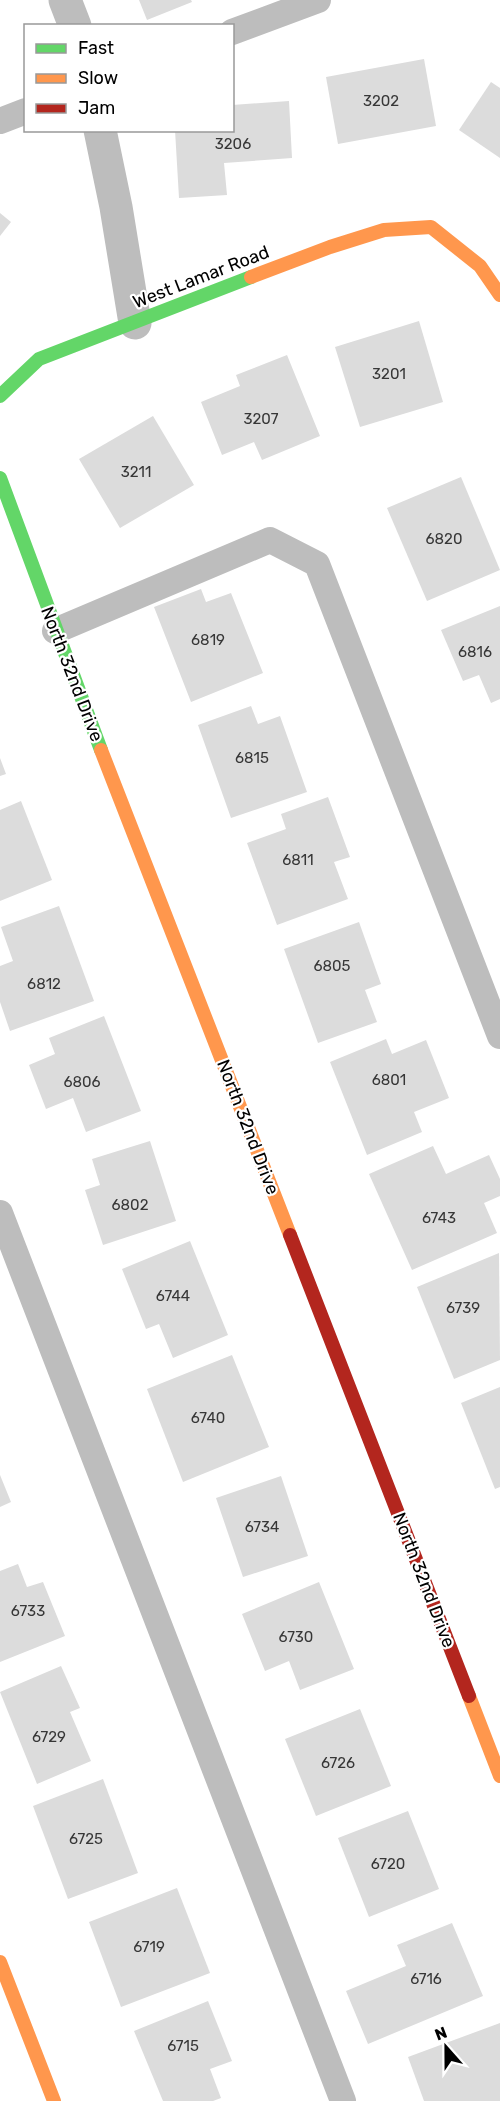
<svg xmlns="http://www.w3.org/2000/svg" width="500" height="2101" font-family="Rubik,sans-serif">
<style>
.building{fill:#dcdcdc}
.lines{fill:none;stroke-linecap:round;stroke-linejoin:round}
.lane{stroke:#bdbdbd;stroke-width:26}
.street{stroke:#bdbdbd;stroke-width:33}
.fast{stroke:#63d668;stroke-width:14}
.slow{stroke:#ff974d;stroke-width:14}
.jam{stroke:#b3261e;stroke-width:14}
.labels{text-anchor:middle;stroke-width:4.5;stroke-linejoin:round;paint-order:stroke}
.number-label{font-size:15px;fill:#373737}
.street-label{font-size:18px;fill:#000;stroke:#fff}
</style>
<rect width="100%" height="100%" fill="#fff"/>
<g class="building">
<polygon points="139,0 191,0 192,2 147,20"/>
<polygon points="424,59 436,126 338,144 326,77"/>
<polygon points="491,82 500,88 500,158 459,130"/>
<polygon points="289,101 292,158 224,163 227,195 179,198 175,130 232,130 232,105"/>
<polygon points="0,213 11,222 0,236"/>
<polygon points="419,321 443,402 360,427 335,347"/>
<polygon points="287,355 320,436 262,460 254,442 222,455 201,402 240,386 236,375"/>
<polygon points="153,416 194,485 120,528 79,459"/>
<polygon points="461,477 500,570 427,601 387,508"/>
<polygon points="201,589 206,602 231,593 263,673 191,702 154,607"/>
<polygon points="500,606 500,699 491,703 479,675 463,681 441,630"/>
<polygon points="251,706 258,724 280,716 307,792 231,818 198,725"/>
<polygon points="0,758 6,774 0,776"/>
<polygon points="328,797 350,857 334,862 348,899 277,925 247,843 286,829 281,814"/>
<polygon points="21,801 52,880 0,901 0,810"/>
<polygon points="59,906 94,1001 10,1031 0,1002 0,966 13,961 1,927"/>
<polygon points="359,922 381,984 365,990 377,1022 318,1043 284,949"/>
<polygon points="104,1016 141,1111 86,1132 73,1098 46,1109 29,1065 55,1054 49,1038"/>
<polygon points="386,1039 392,1054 426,1040 449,1098 414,1112 422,1132 367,1155 330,1062"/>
<polygon points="150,1141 176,1221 103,1245 85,1190 100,1185 92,1159"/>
<polygon points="433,1146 446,1174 489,1155 500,1179 500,1196 484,1203 497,1233 412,1270 369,1174"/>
<polygon points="190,1241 228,1335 173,1358 159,1324 146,1329 122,1269"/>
<polygon points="499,1253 500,1360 454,1379 417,1287"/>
<polygon points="232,1355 269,1447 183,1482 147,1389"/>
<polygon points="500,1387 500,1487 495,1489 461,1403"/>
<polygon points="0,1475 11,1502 0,1507"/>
<polygon points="281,1476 308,1556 243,1577 216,1498"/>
<polygon points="18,1564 27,1587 43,1582 65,1636 0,1662 0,1571"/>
<polygon points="319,1582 354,1669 300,1690 289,1661 265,1671 242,1614"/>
<polygon points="61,1666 80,1708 70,1712 91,1761 37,1784 0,1692"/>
<polygon points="360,1709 391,1786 316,1816 285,1739"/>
<polygon points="103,1779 138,1873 68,1899 33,1806"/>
<polygon points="408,1811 439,1889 369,1917 338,1838"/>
<polygon points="177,1888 210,1973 121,2007 89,1922"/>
<polygon points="452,1923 483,1996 368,2044 346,1991 406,1966 397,1945"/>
<polygon points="208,2001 232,2061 210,2069 221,2098 213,2101 163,2101 134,2031"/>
<polygon points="500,2023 500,2101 424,2101 408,2057"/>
</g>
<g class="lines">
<g class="lane">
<polyline points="232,32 318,0"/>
<polyline points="0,121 26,111"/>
<polyline points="55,631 270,540 317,564 500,1036"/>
<polyline points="0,1213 343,2101"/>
</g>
<g class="street">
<polyline points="65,0 75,26"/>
<polyline points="100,130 116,207 135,323"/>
</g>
<g class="fast">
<polyline points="0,396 39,359 251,277"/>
<polyline points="0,478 101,750"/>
</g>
<g class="slow">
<polyline points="251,277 330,247 384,230 431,227 480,266 500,295"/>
<polyline points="101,750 290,1235"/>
<polyline points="469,1696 500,1776"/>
<polyline points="0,1962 54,2101"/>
</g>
<polyline class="jam" points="290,1235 469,1696"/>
</g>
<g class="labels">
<g class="number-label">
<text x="381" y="106">3202</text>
<text x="233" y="149">3206</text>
<text x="389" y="379">3201</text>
<text x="261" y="424">3207</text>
<text x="136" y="477">3211</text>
<text x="444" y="544">6820</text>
<text x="208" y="645">6819</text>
<text x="475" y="657">6816</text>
<text x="252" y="763">6815</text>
<text x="298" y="865">6811</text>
<text x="332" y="971">6805</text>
<text x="44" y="989">6812</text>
<text x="389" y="1085">6801</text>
<text x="82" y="1087">6806</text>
<text x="130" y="1210">6802</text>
<text x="439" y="1223">6743</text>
<text x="173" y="1301">6744</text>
<text x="463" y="1313">6739</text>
<text x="208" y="1423">6740</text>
<text x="262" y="1532">6734</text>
<text x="28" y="1616">6733</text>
<text x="296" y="1642">6730</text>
<text x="49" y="1742">6729</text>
<text x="338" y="1768">6726</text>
<text x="86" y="1844">6725</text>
<text x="388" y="1869">6720</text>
<text x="149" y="1952">6719</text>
<text x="426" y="1984">6716</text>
<text x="183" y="2051">6715</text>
</g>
<g class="street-label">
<text transform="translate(201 277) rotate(-21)" y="6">West Lamar Road</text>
<text transform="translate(72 674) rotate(69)" y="6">North 32nd Drive</text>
<text transform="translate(248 1127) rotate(69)" y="6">North 32nd Drive</text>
<text transform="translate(424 1580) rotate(69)" y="6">North 32nd Drive</text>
</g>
</g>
<rect x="24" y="24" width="210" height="108" fill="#ffffff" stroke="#999999" stroke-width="1.5"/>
<rect x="36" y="44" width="30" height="9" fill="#63d668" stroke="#999999" stroke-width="1.5"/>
<text x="78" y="54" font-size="18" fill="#000000">Fast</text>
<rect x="36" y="74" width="30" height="9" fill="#ff974d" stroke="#999999" stroke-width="1.5"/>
<text x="78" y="84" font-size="18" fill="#000000">Slow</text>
<rect x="36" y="104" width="30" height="9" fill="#b3261e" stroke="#999999" stroke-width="1.5"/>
<text x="78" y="114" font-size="18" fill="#000000">Jam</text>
<g transform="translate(446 2047) rotate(339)" stroke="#ffffff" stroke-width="4.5" paint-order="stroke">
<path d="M0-4.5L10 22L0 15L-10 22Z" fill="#000000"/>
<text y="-9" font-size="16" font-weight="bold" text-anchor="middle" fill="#000000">N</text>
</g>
</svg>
